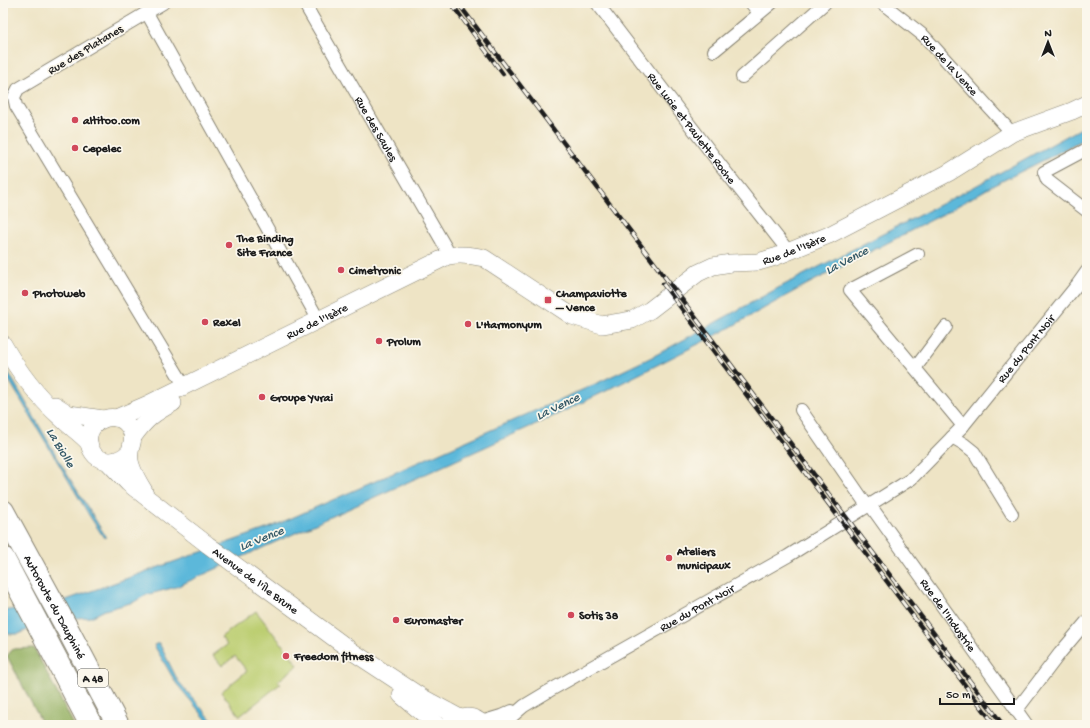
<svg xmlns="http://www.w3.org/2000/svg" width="1090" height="728" font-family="'Gochi Hand',sans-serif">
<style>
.green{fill:#bcce71;stroke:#6c7546}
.forest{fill:#95b163;stroke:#586640}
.water{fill:#5cb8da;stroke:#3c6a7b}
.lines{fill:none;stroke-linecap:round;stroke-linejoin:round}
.street-casing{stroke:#858070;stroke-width:14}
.secondary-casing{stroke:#858070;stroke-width:18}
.highway-casing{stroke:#858070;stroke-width:24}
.street{stroke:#fff;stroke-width:12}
.secondary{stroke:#fff;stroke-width:17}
.highway{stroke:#fff;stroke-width:22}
.rail-casing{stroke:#1c1c1c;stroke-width:4.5}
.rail{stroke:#fbf7ec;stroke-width:3;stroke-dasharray:9;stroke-linecap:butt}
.poi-dot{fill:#d1495b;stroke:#fbf7ec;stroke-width:1.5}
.labels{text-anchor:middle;stroke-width:3.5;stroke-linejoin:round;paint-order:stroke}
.shield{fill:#fbf7ec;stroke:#5f5e5a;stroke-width:1}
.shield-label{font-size:11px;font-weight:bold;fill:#1c1c1c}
.street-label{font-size:12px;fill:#1c1c1c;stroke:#fbf7ec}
.poi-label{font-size:12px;font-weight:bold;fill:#1c1c1c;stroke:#fbf7ec;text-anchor:start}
.water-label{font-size:13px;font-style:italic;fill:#365a68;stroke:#fbf7ec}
</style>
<rect width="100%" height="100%" fill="#fbf7ec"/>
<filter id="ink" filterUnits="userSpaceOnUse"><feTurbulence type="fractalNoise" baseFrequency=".025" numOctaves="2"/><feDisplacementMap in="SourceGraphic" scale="8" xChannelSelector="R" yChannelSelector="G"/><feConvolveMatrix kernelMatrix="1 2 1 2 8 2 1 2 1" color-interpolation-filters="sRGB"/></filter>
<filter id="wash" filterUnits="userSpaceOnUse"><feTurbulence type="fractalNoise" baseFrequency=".012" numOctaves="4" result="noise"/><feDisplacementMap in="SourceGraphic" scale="16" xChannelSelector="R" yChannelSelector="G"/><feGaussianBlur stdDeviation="0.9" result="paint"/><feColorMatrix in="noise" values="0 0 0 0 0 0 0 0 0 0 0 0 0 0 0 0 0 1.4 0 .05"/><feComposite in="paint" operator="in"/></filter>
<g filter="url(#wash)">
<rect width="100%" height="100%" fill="#eee4c5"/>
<polygon class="green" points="256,611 298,665 278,681 280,684 240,716 221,692 247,671 235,656 222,666 213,655 227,645 221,637"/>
<polygon class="forest" points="34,648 74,725 43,725 7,656 13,649"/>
<g class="water">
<polygon points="1087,125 1087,137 1052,156 994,185 945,213 841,267 802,287 722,332 606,391 556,415 176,587 146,595 134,602 105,610 91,617 75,618 27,630 19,634 3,634 3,611 66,600 269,528 591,386 654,356 780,287 970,189"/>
<polygon points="3,363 67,474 106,537 104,538 89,515 3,370"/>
<polygon points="159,643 178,681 216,725 211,725 176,683 154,645"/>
</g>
</g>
<g filter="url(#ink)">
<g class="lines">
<defs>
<g id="street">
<polyline points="163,3 18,89 14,97 16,106 184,385"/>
<path id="s1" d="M304,3l142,245 2,8"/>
<path id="s2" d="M597,3l125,164 67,85"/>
<polyline points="751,3 759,13"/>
<path id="s3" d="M882,3l42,33 88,97"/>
<polyline points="147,13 318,319"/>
<polyline points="714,51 772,3"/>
<polyline points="742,77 825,3"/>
<polyline points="1087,149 1044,172 1047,180 1087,211"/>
<polyline points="918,254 850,290 963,426"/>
<polyline points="916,367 946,327"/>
<polyline points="801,410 868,507"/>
<polyline points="952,437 964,444 974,452 1012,514"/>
<path id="s4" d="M870,505l157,220"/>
<polyline points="1016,711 1060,653 1087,621"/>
<polyline points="481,722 501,716 512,711"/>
<path id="s5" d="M502,725l22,-19 25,-15 239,-135 123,-77 52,-53 114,-141 10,-14"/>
</g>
<g id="secondary">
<path d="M3,344c15,27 35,53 58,74 9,9 19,15 28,25"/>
<polyline points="55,405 69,414 103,419"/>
<path id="s6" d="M116,418l30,-13 302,-149c13,-2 23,-1 36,2l88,58 30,9 30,-5 18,-10 48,-37 15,-7 18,-3 27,-1 17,-5 54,-22 119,-62 64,-40 60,-22 15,-7"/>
<path d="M133,437c13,-18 21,-24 40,-34"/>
<path d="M129,452c-12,13 -36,13 -40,-9 -4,-25 33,-36 42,-12 4,8 0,13 -1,21 -3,12 8,29 14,39"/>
<path id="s7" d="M107,461l21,22 80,62 145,107 70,46 37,20"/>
<polyline points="401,695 437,725"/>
<path d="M450,725c10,-10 24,-11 33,0"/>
</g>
<g id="highway">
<path id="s8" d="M3,511l65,119 50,95"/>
<polyline points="3,558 91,725"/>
</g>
</defs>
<use href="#street" class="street-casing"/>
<use href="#secondary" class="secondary-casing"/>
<use href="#highway" class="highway-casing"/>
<use href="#street" class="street"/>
<use href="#secondary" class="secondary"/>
<use href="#highway" class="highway"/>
<defs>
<g id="rail">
<polyline points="451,3 503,74"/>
<polyline points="458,3 1003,725"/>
<polyline points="663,284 995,725"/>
</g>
</defs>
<use href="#rail" class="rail-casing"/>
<use href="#rail" class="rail"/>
</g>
</g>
<g class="poi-dot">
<circle cx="75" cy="120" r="4"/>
<circle cx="75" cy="148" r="4"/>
<circle cx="229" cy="245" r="4"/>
<circle cx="341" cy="270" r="4"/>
<circle cx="25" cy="293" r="4"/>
<rect x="544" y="296" width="8" height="8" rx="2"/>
<circle cx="205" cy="322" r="4"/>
<circle cx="468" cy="324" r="4"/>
<circle cx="379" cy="341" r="4"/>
<circle cx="262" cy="397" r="4"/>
<circle cx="669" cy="558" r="4"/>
<circle cx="571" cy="615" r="4"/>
<circle cx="396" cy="620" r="4"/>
<circle cx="286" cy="656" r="4"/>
</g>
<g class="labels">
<rect class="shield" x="78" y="669" width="30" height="18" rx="3"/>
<g class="shield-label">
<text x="93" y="682">A 48</text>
</g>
<g class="street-label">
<text transform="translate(85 49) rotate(-31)" y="4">Rue des Platanes</text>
<text dy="4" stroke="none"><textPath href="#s3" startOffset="92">Rue de la Vence</textPath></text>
<text dy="4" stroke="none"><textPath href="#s2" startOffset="157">Rue Lucie et Paulette Roche</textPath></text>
<text dy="4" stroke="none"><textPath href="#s1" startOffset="145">Rue des Saules</textPath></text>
<text dy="4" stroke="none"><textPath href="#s6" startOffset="754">Rue de l'Isère</textPath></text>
<text dy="4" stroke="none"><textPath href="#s6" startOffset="223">Rue de l'Isère</textPath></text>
<text dy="4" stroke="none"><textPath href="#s5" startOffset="652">Rue du Pont Noir</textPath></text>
<text dy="4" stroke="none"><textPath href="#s7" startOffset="191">Avenue de l'Île Brune</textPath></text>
<text dy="4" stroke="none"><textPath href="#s8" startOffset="109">Autoroute du Dauphiné</textPath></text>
<text dy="4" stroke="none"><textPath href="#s5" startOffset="228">Rue du Pont Noir</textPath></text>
<text dy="4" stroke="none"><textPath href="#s4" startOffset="135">Rue de l'Industrie</textPath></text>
</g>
<g class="poi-label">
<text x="83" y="124">altitoo.com</text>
<text x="83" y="152">Cepelec</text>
<text x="237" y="242">The Binding<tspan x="237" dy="14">Site France</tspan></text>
<text x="349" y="274">Cimetronic</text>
<text x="33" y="297">Photoweb</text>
<text x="556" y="297">Champaviotte<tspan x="556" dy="14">– Vence</tspan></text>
<text x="213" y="326">Rexel</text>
<text x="476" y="328">L'Harmonyum</text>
<text x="387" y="345">Prolum</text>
<text x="270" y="401">Groupe Yvrai</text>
<text x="677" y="555">Ateliers<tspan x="677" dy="14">municipaux</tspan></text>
<text x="579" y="619">Sotis 38</text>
<text x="404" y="624">Euromaster</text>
<text x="294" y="660">Freedom fitness</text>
</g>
<g class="water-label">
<text transform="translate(846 259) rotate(-28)" y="5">La Vence</text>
<text transform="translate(557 405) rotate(-26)" y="5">La Vence</text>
<text transform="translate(62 447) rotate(59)" y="5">La Biolle</text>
<text transform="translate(261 537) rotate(-22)" y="5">La Vence</text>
</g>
</g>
<rect width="1090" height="728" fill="none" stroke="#fbf7ec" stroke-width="16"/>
<g transform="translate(1048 42)" stroke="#fbf7ec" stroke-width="3" paint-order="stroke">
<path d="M0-3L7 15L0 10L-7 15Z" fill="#1c1c1c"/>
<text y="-6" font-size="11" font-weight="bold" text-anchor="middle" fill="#1c1c1c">N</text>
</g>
<path d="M940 698v6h74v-6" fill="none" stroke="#1c1c1c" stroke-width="2"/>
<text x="946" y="698" font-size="12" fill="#1c1c1c" stroke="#fbf7ec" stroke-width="3" paint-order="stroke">50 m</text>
</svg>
